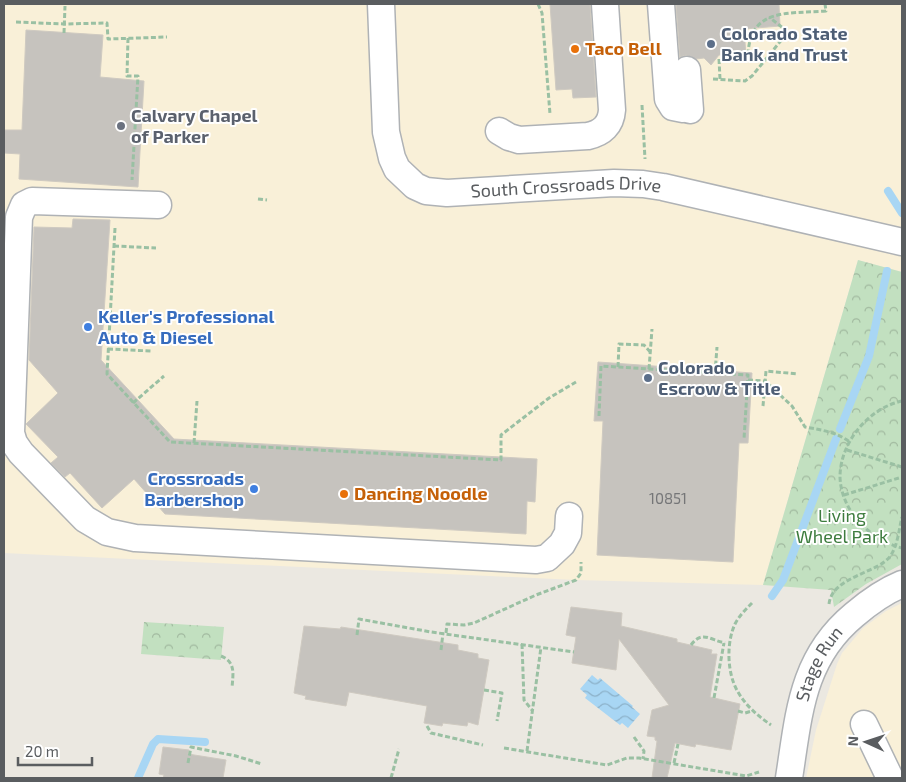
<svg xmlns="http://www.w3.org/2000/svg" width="906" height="782" font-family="'Exo 2',sans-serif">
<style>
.commercial{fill:#f9f0d8}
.park{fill:url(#park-crowns)}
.water{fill:url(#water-waves)}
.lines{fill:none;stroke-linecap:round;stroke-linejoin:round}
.stream{stroke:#a8d6f4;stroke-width:8}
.building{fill:#c6c3be;stroke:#cfcac1}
.minor-casing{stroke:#afb2b5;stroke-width:29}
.path{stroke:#9ac0a3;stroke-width:3;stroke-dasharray:5 2.5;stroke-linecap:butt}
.minor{stroke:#fff;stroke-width:26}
.service-dot{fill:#5c6f8a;stroke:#fff;stroke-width:2}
.food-dot{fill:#e8710a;stroke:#fff;stroke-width:2}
.worship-dot{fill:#6b7280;stroke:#fff;stroke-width:2}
.shop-dot{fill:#3f7fe0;stroke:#fff;stroke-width:2}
.labels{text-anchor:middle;stroke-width:4;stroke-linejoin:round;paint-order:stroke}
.number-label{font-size:15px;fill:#757678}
.service-label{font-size:18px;font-weight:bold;fill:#4e5e75;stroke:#fff;text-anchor:start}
.food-label{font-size:18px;font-weight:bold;fill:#c56008;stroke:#fff;text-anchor:start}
.worship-label{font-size:18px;font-weight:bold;fill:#5b616d;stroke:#fff;text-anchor:start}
.street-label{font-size:18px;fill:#5a5d60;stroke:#fff}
.shop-label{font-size:18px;font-weight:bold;fill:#366cbe;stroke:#fff;text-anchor:start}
.park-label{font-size:18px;fill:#3d7c3e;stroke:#fff}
</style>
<defs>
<pattern id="park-crowns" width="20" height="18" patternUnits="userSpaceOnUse" patternTransform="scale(1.25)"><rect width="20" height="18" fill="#c2e0c0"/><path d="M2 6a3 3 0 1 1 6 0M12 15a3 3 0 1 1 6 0" fill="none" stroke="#a1b99f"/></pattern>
<pattern id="water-waves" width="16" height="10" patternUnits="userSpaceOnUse" patternTransform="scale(1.25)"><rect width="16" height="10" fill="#a8d6f4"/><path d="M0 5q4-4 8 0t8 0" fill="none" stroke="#8cb1c9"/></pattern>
</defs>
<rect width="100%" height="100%" fill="#ebe8e1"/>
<g class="commercial">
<polygon points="4,4 902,4 902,272 858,260 763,585 576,580 4,553"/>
<polygon points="902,603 902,778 806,778 816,730 837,664 842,653 863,628 886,611"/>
</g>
<g class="park">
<polygon points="858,260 902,272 902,564 866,584 834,607 831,590 763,585"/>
<polygon points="144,622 224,627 221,660 141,654"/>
</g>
<polygon class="water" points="592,675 598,680 600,678 633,706 632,707 640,714 628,728 622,723 620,725 585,698 587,695 580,689"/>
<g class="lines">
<g class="stream">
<polyline points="888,191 902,213"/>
<polyline points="840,429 869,356 887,271"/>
<polyline points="772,596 783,580 836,439"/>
<polyline points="138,778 153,744 158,739 205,742"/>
</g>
</g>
<g class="building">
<polygon points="550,4 590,4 596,97 573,98 572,89 556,90"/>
<polygon points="676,4 779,4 780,26 744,29 746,55 719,55 711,65 704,58 696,59 686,55 680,57"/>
<polygon points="26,30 103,35 100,77 144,81 138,187 19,179 20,154 4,153 4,130 22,130"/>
<polygon points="73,219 110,220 101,360 174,439 537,459 535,502 527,501 526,534 165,514 134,479 102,508 70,473 65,477 51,463 58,457 26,424 58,393 29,360 34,227 72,228"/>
<polygon points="598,362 752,373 748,443 739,443 733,562 597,555 603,421 594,421"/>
<polygon points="571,607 622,613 621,626 677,639 677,642 712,650 711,654 717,654 710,697 740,704 731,750 696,744 695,747 675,743 667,778 652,778 657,741 655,740 655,737 647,736 652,710 669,705 619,639 616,670 572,663 576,637 566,635"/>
<polygon points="304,626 340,629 341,627 458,645 458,650 478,654 478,658 489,660 478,725 468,722 467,726 443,723 442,726 424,723 427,706 349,692 346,706 305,699 306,696 294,693"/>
<polygon points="163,747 189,750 188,754 226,760 223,778 163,778 164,775 159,774"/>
</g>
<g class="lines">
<defs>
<g id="minor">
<path id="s1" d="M381,4l5,128 6,26 5,11 18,17 11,5 21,2 167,-10 29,1 20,3 239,55"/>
<polyline points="661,4 668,99 673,107 683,109"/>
<polyline points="687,70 690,110"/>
<path d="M499,131l10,6 10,3 69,-4c14,-3 23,-11 24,-26l-7,-106"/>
<polyline points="158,205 32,201 24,205 19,217 11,433 14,443 21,453 85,519 107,532 135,538 536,560 547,558 562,544 568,533 569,516"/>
<polyline points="864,724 890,778"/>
<path id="s2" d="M789,778c10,-63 12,-119 65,-163 14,-12 31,-24 48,-31"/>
</g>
</defs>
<use href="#minor" class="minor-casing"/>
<g class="path">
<polyline points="538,4 542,13 550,114"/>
<polyline points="16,22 64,24 107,23 108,39 167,37"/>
<polyline points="64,33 65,6"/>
<polyline points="128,38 127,76 138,76 132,180"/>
<polyline points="713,79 745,81 752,76 788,32 769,17"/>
<path d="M720,79l-1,-20 29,-1c0,-51 40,-44 78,-47l-1,-7"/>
<polyline points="642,105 645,159"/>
<polyline points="258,199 267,200"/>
<polyline points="115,228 107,374 170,442 501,460 501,435 549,398 576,382"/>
<polyline points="114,246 156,248"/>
<polyline points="108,349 151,351"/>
<polyline points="618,367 619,344 644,345 651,353"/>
<polyline points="649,369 652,329"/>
<polyline points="715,373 717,347"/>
<path d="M748,380l17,1 27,25 13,21c17,3 31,5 45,15"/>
<path d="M902,401c-33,7 -62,41 -62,76 1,34 30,63 62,71"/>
<polyline points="133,403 164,376"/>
<polyline points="763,406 766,371 798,374"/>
<polyline points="599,416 601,366 748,375 744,439"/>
<polyline points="194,443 197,401"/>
<polyline points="847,450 902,467"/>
<polyline points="844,495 902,477"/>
<path d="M752,603c-6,6 -13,13 -17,21 -9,19 -8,50 3,68 8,14 20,24 33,33"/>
<path d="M829,604c3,-28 51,-31 62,-49 7,-11 8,-26 11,-38"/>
<polyline points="446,633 447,624 464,625 474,623 536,595 576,580 581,573 581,562"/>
<polyline points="357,635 359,619 431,632 574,652"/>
<polyline points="522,644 524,700 532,710"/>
<path d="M691,645c11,-15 19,-5 34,-2"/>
<polyline points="441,650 443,633"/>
<path d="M221,656c15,6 12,18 11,32"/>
<polyline points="484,690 502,693 497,721"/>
<polyline points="714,698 724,643"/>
<polyline points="738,711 745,713 752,711"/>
<polyline points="427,726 431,733 483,745"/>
<polyline points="634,737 644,751 643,759"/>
<polyline points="504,748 607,765 627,758 639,758 746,776 759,772"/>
<polyline points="527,751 541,647"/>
<polyline points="188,763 191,747 236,756 262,764"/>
<polyline points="674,763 678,744"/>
<polyline points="391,778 399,749"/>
</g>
<use href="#minor" class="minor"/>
</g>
<g class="service-dot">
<circle cx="711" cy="44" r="5"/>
<circle cx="648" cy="378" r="5"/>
</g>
<g class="food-dot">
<circle cx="575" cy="49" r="5"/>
<circle cx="344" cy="494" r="5"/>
</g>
<circle class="worship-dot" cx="121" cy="126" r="5"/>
<g class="shop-dot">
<circle cx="88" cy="327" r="5"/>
<circle cx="254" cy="489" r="5"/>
</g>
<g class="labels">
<g class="number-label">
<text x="668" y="504">10851</text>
</g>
<g class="service-label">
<text x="721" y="40">Colorado State<tspan x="721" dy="21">Bank and Trust</tspan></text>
<text x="658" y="374">Colorado<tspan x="658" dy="21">Escrow &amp; Title</tspan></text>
</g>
<g class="food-label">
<text x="585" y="55">Taco Bell</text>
<text x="354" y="500">Dancing Noodle</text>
</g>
<g class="worship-label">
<text x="131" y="122">Calvary Chapel<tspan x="131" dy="21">of Parker</tspan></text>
</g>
<g class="street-label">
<text dy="6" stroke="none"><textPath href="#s1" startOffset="344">South Crossroads Drive</textPath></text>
<text dy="6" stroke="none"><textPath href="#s2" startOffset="119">Stage Run</textPath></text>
</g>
<g class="shop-label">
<text x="98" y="323">Keller's Professional<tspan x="98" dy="21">Auto &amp; Diesel</tspan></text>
<text x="244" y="485" text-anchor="end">Crossroads<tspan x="244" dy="21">Barbershop</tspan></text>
</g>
<g class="park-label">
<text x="842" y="522">Living<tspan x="842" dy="21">Wheel Park</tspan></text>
</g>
</g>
<rect width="906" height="782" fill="none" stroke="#5a5d60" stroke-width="10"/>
<g transform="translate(866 742) rotate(273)" stroke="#ffffff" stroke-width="4" paint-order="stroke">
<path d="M0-4L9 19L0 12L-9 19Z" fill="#5a5d60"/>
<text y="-8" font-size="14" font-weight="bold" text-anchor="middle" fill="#5a5d60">N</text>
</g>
<path d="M18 757v8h74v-8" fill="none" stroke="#5a5d60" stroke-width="2.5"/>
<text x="25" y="757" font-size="15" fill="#5a5d60" stroke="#ffffff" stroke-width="4" paint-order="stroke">20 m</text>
</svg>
